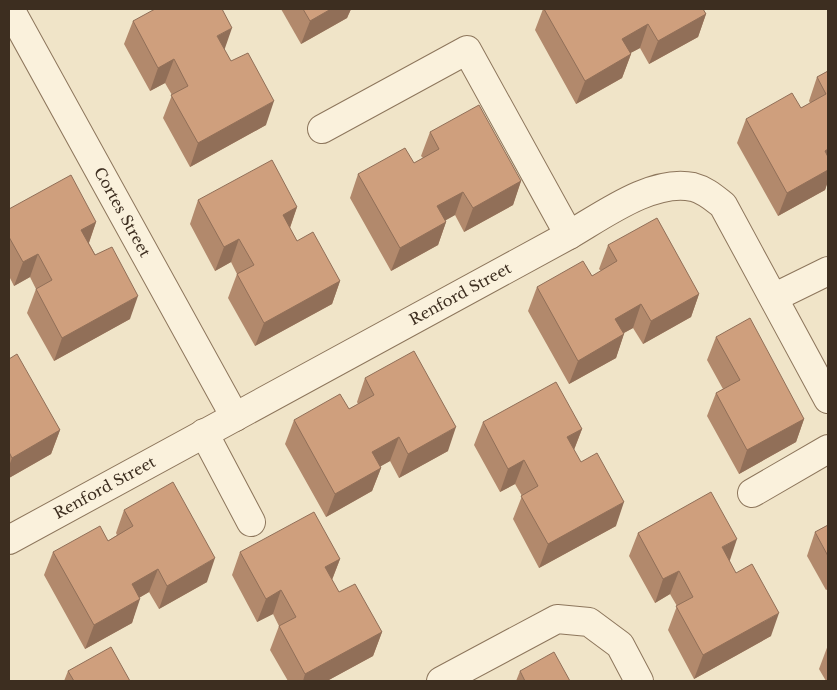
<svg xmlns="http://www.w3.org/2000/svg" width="837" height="690" font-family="'Libre Baskerville',serif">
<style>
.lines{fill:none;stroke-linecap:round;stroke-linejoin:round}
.minor-casing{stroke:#8d765c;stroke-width:30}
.minor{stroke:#faf1dc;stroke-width:28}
.wall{fill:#b2896c}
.shaded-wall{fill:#916f58}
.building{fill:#cf9f7d;stroke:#916f58}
.labels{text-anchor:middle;stroke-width:5;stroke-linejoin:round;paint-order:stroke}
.street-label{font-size:15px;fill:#3d2e20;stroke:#f7eed8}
</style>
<rect width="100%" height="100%" fill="#f0e4c8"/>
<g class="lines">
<defs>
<g id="minor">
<path id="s1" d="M10,9l225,408"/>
<polyline points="322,129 467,50 569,235"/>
<polyline points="775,297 828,271"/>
<polyline points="204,433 251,522"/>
<polyline points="752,493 828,449"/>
<path id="s2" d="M9,540l560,-305c33,-19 84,-57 124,-48 12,3 21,11 30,18l105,194"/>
<polyline points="441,681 557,619 589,622 620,645 639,681"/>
</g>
</defs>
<use href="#minor" class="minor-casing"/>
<use href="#minor" class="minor"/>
</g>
<g class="wall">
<polygon points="281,9 351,9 347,18 301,44"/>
<polygon points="543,9 703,9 706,14 698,37 649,64 640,48 630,53 631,54 622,78 576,104 535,30"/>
<polygon points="133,21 224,49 266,125 190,167 163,118 172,95 165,83 150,91 124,44"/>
<polygon points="828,71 828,181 825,190 778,216 737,143 746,119 801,108 810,103 809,101 817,77"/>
<polygon points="430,132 521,181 513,205 464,232 455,215 445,220 446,222 438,245 391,271 350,198 358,174 414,163 423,158 421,156"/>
<polygon points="198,200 297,207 290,228 297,241 340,281 332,304 255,346 228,298 237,274 231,262 215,271 190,224"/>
<polygon points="9,209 96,222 89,243 130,319 54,361 27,313 36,289 30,277 14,286 9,276"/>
<polygon points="608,245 699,294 691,317 643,344 633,328 624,333 616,358 569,384 528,311 537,287 592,276 601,271 599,269"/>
<polygon points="716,337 804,419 796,442 739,474 707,416 716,393 723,389 707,360"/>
<polygon points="9,359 60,430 51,454 9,478"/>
<polygon points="365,378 448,451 399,478 390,461 380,466 381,468 372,491 326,517 285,444 294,420 349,409 358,404 357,402"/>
<polygon points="483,422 582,429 574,450 616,526 539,568 513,519 522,496 515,484 500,492 474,445"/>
<polygon points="124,510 207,582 159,609 149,592 139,598 132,623 85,649 44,575 53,552 108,541 117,535 116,533"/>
<polygon points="828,525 828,589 826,590 807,556 815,532"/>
<polygon points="638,533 729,561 771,636 694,679 668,630 677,606 670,594 655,603 629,556"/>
<polygon points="240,552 340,559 332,580 339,592 382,632 373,656 327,681 288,681 270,650 279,626 273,614 257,622 232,575"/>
<polygon points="828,645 828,681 826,681 819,669"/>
<polygon points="68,671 130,681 64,681"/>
<polygon points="520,671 570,681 516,681"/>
</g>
<g class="shaded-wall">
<polygon points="331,9 351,9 347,18 301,44 310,21"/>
<polygon points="706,14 698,37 649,64 658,41"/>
<polygon points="648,24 640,48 614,62 622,39"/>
<polygon points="232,28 224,51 217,36"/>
<polygon points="631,54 622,78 576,104 585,81"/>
<polygon points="174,59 165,83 150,91 158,68"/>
<polygon points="274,101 266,125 190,167 198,143"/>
<polygon points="828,149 828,168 825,151"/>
<polygon points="828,170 828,181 825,190 778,216 787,193"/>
<polygon points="521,181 513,205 464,232 473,208"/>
<polygon points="463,192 455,215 429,230 437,206"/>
<polygon points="297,207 289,230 283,215"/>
<polygon points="96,222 88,245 81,230"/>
<polygon points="446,222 438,245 391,271 400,248"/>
<polygon points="239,239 231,262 215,271 224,247"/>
<polygon points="38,254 30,277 14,286 23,262"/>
<polygon points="340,281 332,304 255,346 264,323"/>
<polygon points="699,294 691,317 643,344 651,321"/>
<polygon points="138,296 130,319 54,361 62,338"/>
<polygon points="641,304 633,328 607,342 615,319"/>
<polygon points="624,334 616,358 569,384 578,361"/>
<polygon points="804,419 796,442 739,474 747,450"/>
<polygon points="456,427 448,451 399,478 408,454"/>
<polygon points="582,429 573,452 567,437"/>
<polygon points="60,430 51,454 9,478 9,466 12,458"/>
<polygon points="399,437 390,461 364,476 372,452"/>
<polygon points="524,460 515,484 500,492 508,469"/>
<polygon points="381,468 372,491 326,517 335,494"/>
<polygon points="624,502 616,526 539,568 548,544"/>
<polygon points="737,539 729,563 722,547"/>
<polygon points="215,558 207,582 159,609 167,586"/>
<polygon points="340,559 331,582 325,567"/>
<polygon points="158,569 149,592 123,607 132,584"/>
<polygon points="679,571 670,594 655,603 663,579"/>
<polygon points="281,590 273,614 257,622 266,599"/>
<polygon points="140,599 132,623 85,649 94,625"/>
<polygon points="779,613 771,636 694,679 703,655"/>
<polygon points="382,632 373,656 327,681 303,681 305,674"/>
</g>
<g class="building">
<polygon points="155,9 222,9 232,28 217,36 231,61 248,53 274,101 198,143 171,95 188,86 174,59 158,68 133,21"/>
<polygon points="303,9 331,9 310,21"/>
<polygon points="544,9 703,9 706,14 658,41 648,24 622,39 631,54 585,81"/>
<polygon points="828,71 828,149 825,151 828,157 828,170 787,193 746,119 792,93 801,108 826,94 817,77"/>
<polygon points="479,105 521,181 473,208 463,192 437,206 446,222 400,248 358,174 405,148 414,163 439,149 430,132"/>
<polygon points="272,160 297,207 283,215 297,241 313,232 340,281 264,323 237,274 254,265 239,239 224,247 198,200"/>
<polygon points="71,175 96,222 81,230 95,255 112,247 138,296 62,338 36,289 52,280 38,254 23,262 9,237 9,209"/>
<polygon points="657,218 699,294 651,321 641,304 615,319 624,334 578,361 537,287 583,261 592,276 617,261 608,245"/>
<polygon points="750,318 804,419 747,450 716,393 740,380 716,337"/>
<polygon points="414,351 456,427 408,454 399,437 372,452 381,468 335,494 294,420 340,394 349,409 374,395 365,378"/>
<polygon points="17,354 60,430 12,458 9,452 9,359"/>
<polygon points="556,382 582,429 567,437 581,462 597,453 624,502 548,544 521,496 538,486 524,460 508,469 483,422"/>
<polygon points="173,482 215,558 167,586 158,569 132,584 140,599 94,625 53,552 100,526 108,541 133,526 124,510"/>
<polygon points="711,492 737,539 722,547 736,573 752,564 779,613 703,655 676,606 693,597 679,571 663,579 638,533"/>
<polygon points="314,512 340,559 325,567 339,592 355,584 382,632 305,674 279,626 296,617 281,590 266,599 240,552"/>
<polygon points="828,525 828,556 815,532"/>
<polygon points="111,647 130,681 74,681 68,671"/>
<polygon points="554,652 570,681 525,681 520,671"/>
</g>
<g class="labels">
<g class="street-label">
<text dy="5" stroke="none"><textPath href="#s1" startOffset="232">Cortes Street</textPath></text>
<text dy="5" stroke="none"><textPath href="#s2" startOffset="514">Renford Street</textPath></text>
<text dy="5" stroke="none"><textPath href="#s2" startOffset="109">Renford Street</textPath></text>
</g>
</g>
<rect width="837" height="690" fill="none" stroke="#3d2e20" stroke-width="20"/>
</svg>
